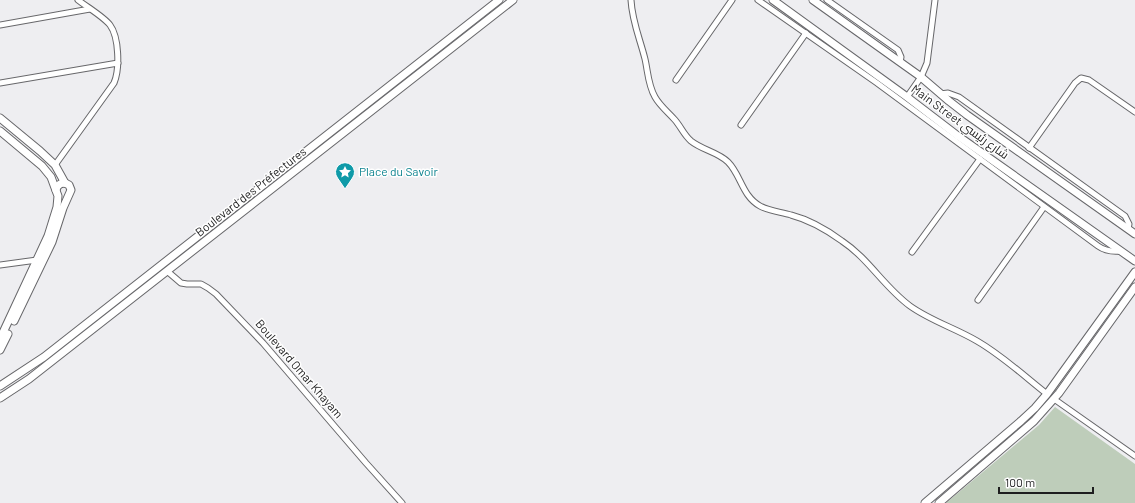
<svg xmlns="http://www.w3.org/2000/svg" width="1135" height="503" font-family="Barlow,Cairo,sans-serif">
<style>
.green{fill:#becdba}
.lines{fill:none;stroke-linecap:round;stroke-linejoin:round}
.street-casing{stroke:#67676a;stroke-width:7}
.secondary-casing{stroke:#67676a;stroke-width:9}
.street{stroke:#fff;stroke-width:5}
.secondary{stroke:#fff;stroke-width:7}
.labels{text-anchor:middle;stroke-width:3;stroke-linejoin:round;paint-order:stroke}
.street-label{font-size:12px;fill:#1e1e1f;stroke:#fff}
.culture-label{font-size:12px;fill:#0d838f;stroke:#fff;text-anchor:start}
</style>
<rect width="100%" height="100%" fill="#eeeef1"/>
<polygon class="green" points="1055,407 1135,464 1135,503 946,503 1039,425"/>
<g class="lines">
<defs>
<g id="street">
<path d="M631,0c1,21 9,39 14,59 3,13 3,26 10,38 5,9 13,15 20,23 6,7 9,15 16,21 11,9 27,11 37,21 13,13 14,34 32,44 9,5 21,6 31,9 19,5 36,15 51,26 27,18 42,46 68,65 21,15 45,22 67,35 26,15 47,35 70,53"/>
<path d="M758,0l119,83 221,163c7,5 14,6 23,5"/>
<polyline points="827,0 898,50 901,57 900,62"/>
<polyline points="0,25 90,9"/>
<polyline points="676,80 732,0"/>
<polyline points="0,83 118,63"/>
<polyline points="940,94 948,93 959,97 1125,216 1129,224 1128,229"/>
<polyline points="907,97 921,77 927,63 935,0"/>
<polyline points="741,125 806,33"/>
<polyline points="1029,148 1075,83 1081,78 1089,80 1135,112"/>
<path d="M55,165l59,-82c6,-14 5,-46 -4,-58 -6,-8 -23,-18 -32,-25"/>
<polyline points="912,252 980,159"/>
<polyline points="0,265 37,260"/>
<polyline points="167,271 181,283 187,284 201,284 208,288 216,294 263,343 366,463 402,503"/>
<polyline points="978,300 1044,207"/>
<polyline points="1054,399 1135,456"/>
</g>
<g id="secondary">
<polyline points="773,0 907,97 958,136 1135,261"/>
<polyline points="813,0 921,77 949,101 967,115 1135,234"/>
<polyline points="0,118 40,151 55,165 65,183"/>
<polyline points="0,131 42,166 51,177 58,196 57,207 48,236 0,339"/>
<path d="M14,321l38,-79 11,-34 8,-18 -2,-5 -4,-2c-5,0 -8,2 -9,7"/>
<polyline points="0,350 8,334"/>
<polyline points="0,386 44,357 499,0"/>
<polyline points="0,398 29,379 513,0"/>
<polyline points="925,503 1021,421 1035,408 1047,394 1135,272"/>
<polyline points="939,503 1034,421 1059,393 1135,287"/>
</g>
</defs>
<use href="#street" class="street-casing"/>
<use href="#secondary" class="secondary-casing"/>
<use href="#street" class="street"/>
<use href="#secondary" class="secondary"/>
</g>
<defs>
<symbol id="sight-pin" viewBox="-11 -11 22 30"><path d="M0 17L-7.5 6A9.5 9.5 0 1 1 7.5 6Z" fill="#0f9aa8" stroke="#fff"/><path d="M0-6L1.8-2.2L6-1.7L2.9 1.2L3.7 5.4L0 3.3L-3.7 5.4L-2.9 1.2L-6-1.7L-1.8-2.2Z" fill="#fff"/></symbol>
</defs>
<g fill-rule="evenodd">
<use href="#sight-pin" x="334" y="161" width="22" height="30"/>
</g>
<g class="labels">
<g class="street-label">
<text transform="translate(960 122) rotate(36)" y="4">Main Street شارع رئيسي</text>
<text transform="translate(251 192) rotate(-38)" y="4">Boulevard des Préfectures</text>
<text transform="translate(299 369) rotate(49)" y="4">Boulevard Omar Khayam</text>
</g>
<g class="culture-label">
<text x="359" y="176">Place du Savoir</text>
</g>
</g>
<path d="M999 487v6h94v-6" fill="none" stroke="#1e1e1f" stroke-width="2"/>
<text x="1005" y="487" font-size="12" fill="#1e1e1f" stroke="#ffffff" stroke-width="3" paint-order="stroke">100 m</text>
</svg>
